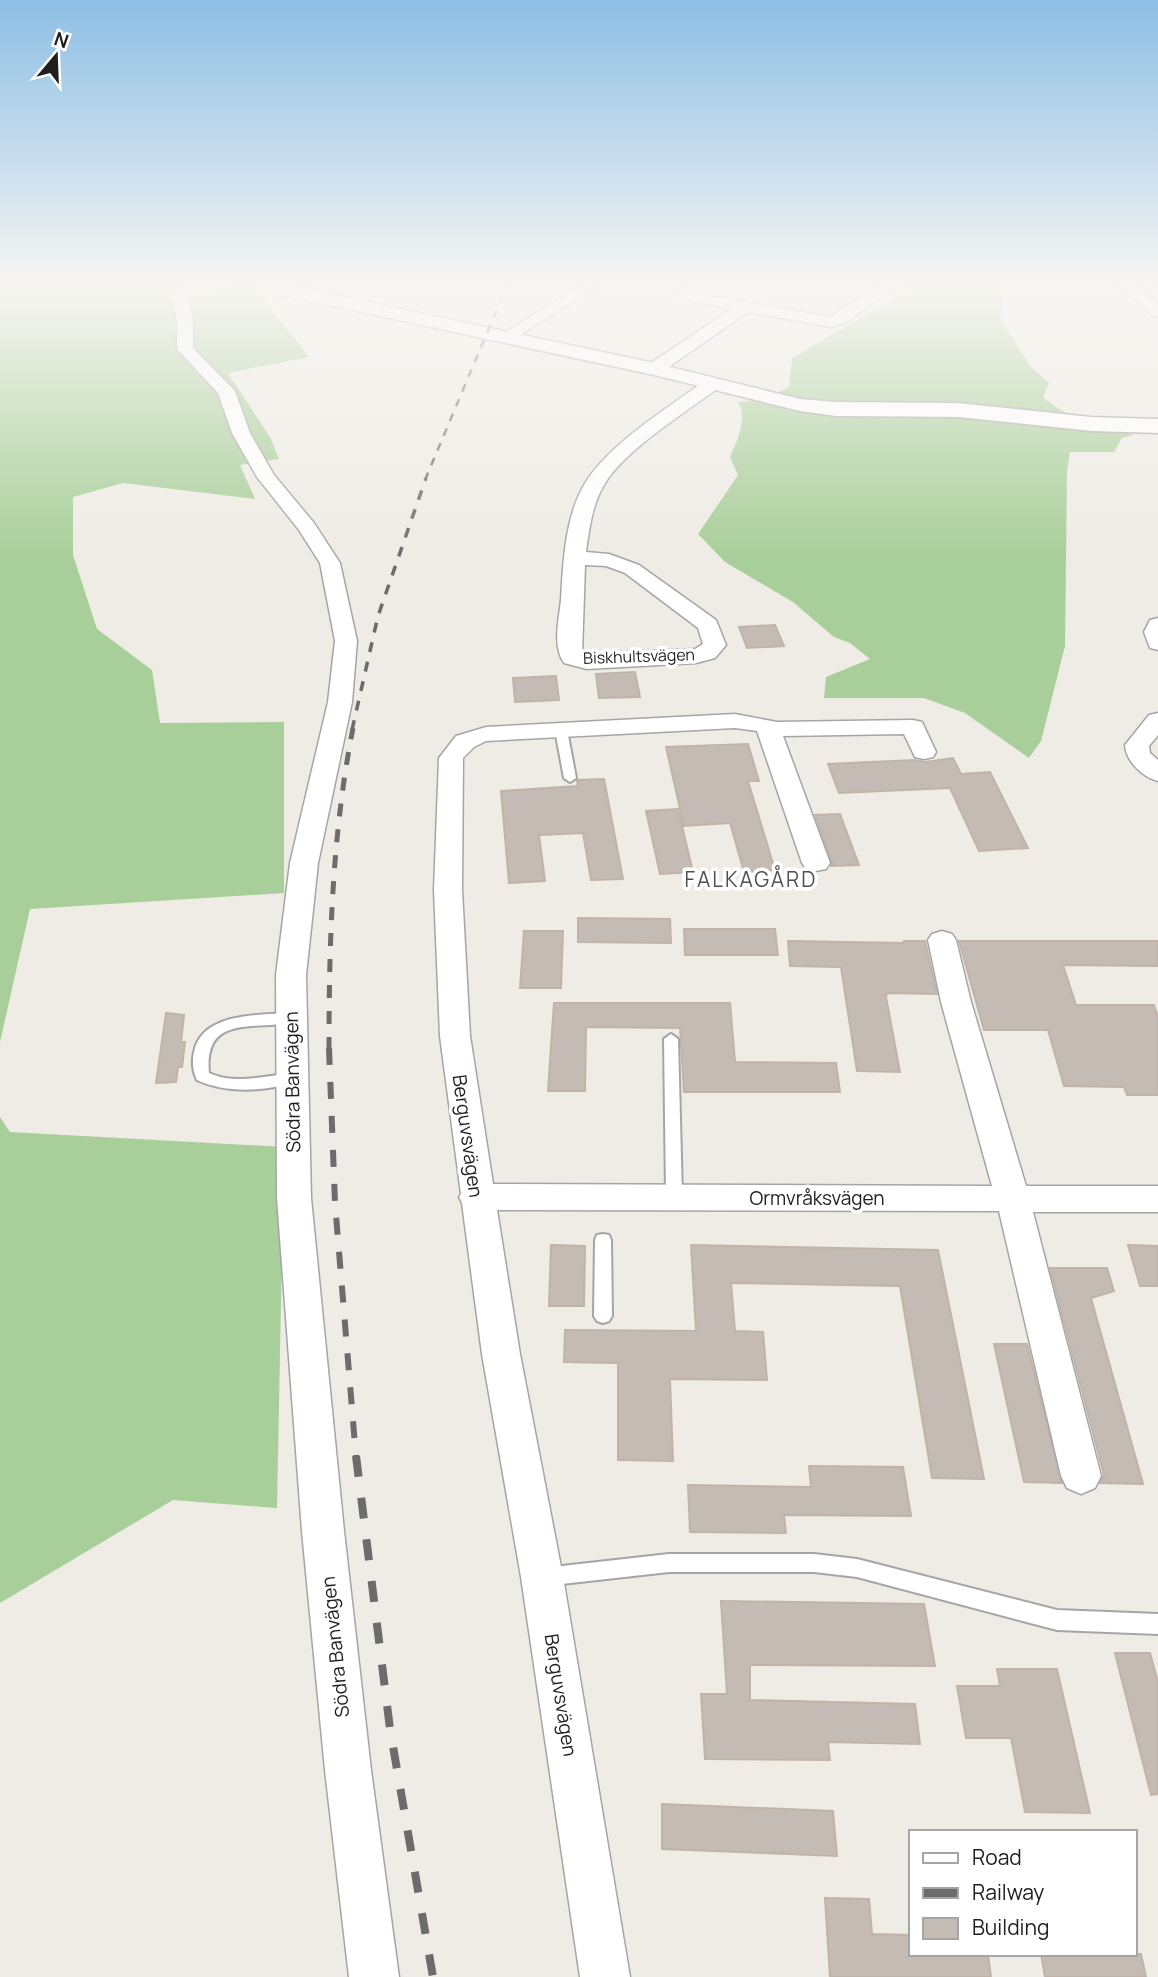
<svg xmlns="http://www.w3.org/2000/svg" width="1158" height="1977" font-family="Manrope,sans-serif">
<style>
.forest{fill:#a8ce99}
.building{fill:#c4bcb4;stroke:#c1b3a7;stroke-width:2}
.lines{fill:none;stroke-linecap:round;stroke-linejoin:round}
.service-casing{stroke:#a5a5a5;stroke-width:4}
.minor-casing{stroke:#a5a5a5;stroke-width:3}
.tertiary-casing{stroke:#a5a5a5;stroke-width:3}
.service{fill:#fff;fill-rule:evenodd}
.minor{fill:#fff;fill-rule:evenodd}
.tertiary{fill:#fff;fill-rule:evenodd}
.rail-far4{stroke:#6c6c6c;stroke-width:2.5;stroke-dasharray:8 8;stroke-linecap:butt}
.rail-far3{stroke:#6c6c6c;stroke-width:3.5;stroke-dasharray:10 10;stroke-linecap:butt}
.rail-far2{stroke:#6c6c6c;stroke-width:5;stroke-dasharray:13 13;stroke-linecap:butt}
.rail-far1{stroke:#6c6c6c;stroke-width:6;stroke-dasharray:17 17;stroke-linecap:butt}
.rail{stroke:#6c6c6c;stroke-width:8;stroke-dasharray:21 21;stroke-linecap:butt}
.labels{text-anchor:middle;stroke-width:7;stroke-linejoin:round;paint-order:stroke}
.far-street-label{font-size:16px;fill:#1e1e1e;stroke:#fff}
.street-label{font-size:19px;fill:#1e1e1e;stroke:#fff}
.neighbourhood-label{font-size:21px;letter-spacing:2px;fill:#515151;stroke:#fff}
</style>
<rect width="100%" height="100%" fill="#efece5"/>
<g class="forest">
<polygon points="0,283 243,283 253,285 309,357 228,373 270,437 279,459 240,465 255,499 123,483 73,497 73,555 97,629 152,670 160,723 284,722 284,893 30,909 0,1042"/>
<path d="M914,283h81l13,8 -4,5 -4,23 30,47 19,17 -6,14c14,12 28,20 46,24 15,4 30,5 44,14l-11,3 -8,14h-44l-3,19 -2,175 -24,95 -12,17 -64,-45 -41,-15h-100l2,-21 44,-18 -20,-16 -16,-6 -41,-35 -68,-40 -27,-28 40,-59 -8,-18c7,-16 18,-39 8,-55l23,-2 28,-13 3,-29 81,-47z"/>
<polygon points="0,1117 10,1132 284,1147 277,1508 173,1500 0,1603"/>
</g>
<g class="building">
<polygon points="775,625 784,646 747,648 739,627"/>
<polygon points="635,672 640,697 599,698 596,674"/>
<polygon points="556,676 559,700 515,702 513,678"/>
<polygon points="748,744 759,781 748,781 775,870 744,872 730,823 684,826 666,747"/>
<polygon points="953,758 961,774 990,772 1028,848 979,851 950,788 839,793 828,764 915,760 925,762"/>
<polygon points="604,779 623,879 591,880 583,833 539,835 545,881 509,883 501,791 578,786 577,780"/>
<polygon points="678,809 693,872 660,874 646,811"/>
<polygon points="840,814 859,865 831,866 832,862 815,815"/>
<polygon points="578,918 670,919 671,943 578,942"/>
<polygon points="684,929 775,929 778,955 685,955"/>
<polygon points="524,931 563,931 561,988 520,988"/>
<polygon points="788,941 904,943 904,941 925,941 937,994 887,993 886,997 900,1072 857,1071 841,967 790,966"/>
<polygon points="959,941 1158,941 1158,966 1063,965 1076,1005 1154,1005 1158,1017 1158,1095 1127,1095 1124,1087 1064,1086 1048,1030 984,1030"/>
<polygon points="554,1003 730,1003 735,1062 836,1063 840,1092 684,1092 680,1028 586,1027 585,1091 548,1091"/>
<polygon points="166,1013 184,1015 181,1042 185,1042 182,1067 178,1067 176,1082 156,1083"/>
<polygon points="551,1245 585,1246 584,1306 549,1306"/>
<polygon points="691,1245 938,1250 984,1479 932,1478 900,1286 731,1283 735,1331 763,1332 767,1380 670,1379 673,1461 618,1460 618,1363 564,1362 565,1330 696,1331"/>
<polygon points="1128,1245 1158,1246 1158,1286 1140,1286"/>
<polygon points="1050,1268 1107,1268 1114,1291 1091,1298 1143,1484 1100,1483 1104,1475"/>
<polygon points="994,1344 1027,1344 1062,1483 1024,1482"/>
<polygon points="809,1466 903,1467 911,1516 784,1515 786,1533 690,1532 688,1485 811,1487"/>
<polygon points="721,1601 924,1604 935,1666 750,1665 750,1700 915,1704 920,1744 828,1742 830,1760 705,1759 701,1694 727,1694"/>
<polygon points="1115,1653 1150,1653 1158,1682 1158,1794 1151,1795"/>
<polygon points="997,1669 1057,1669 1090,1813 1025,1812 1011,1738 966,1738 957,1686 1000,1686"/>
<polygon points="662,1804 833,1811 837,1856 662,1849"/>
<polygon points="825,1898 869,1899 872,1934 911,1935 911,1954 988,1954 991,1977 830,1977"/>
<polygon points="1041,1954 1141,1954 1146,1977 1045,1977"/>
</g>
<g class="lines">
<defs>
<g id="service">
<polygon points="561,727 567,730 576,778 570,782 564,778 555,730"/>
<path d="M292,1013l7,5 -2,3c-39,11 -94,-9 -88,52 26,12 56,3 83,0l5,1 2,4 -2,4c-32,9 -70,12 -100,-2 -5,-10 -5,-22 -2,-32 11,-36 67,-33 97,-35z"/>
<polygon points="671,1034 678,1039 682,1197 680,1201 674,1203 668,1201 666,1197 664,1039"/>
<polygon points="603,1234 609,1235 611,1240 612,1316 609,1321 603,1323 597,1321 594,1316 595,1240 597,1235"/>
<polygon points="669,1554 814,1554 857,1559 1057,1610 1158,1614 1158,1634 1057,1630 857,1577 814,1572 669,1572 544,1586 537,1584 534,1577 537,1570 544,1568"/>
</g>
<g id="minor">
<path d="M193,283h49c-14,12 -38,0 -54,15l5,21v29l42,43 15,42 24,42 40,48 26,40 17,78 -5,61 -34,161 -12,112 5,223 33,333 27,239 28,207h-50l-24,-207 -23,-239 -25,-333 -1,-223 14,-112 38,-161 7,-61 -15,-78 -21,-33 -42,-53 -25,-44 -14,-40 -41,-44v-30l-5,-21 7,-9z"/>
<polygon points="585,283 602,283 512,340 506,342 498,337"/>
<polygon points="689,283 705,283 695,293 830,317 882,283 898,283 847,322 831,327 748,312 660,373 648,373 646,369 648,365 731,309 677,298 674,295"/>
<polygon points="1116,283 1132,283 1158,304 1158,317 1153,315"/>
<path d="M712,379l6,1 3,4 -3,4c-32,24 -95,63 -114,97 -12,20 -15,45 -18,67l23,2 30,11 77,55 10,25 -11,13 -19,5 -109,6 -23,-6c-12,-17 -5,-44 -3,-63 2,-37 4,-82 23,-115 25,-42 83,-76 122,-105zM585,565l21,1 19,7 73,55 5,16 -8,5 -113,5z"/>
<polygon points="1158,618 1158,650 1150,648 1144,632 1150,620"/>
<path d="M1158,713v22l-9,11 1,7 8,7v21c-16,-4 -32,-20 -33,-36l24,-30z"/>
<polygon points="735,714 777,722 913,720 922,722 936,752 933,757 924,759 915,757 904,734 783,736 830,863 826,869 816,871 806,869 802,863 757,731 735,728 486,741 474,747 463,758 462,890 470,1036 493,1184 992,1186 941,1002 928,940 932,934 942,931 952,934 956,940 971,1002 1026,1186 1158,1186 1158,1212 1033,1212 1101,1476 1095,1488 1081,1494 1067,1488 1061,1476 999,1211 497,1210 520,1354 563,1577 630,1977 580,1977 521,1577 482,1354 462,1203 459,1197 461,1194 440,1036 434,890 439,758 456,736 486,727"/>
</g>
<polygon id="tertiary" points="245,283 279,283 654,363 800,399 836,402 958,403 1091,417 1158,419 1158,433 1091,431 958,417 836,416 800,411 654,375 254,289"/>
</defs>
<use href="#service" class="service-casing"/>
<use href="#minor" class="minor-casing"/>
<use href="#tertiary" class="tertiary-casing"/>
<use href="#service" class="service"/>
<use href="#minor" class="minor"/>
<use href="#tertiary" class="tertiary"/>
<polyline class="rail-far4" points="425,480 508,283"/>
<polyline class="rail-far3" points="352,730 378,616 426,478"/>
<path class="rail-far2" d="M329,1050c0,-107 3,-216 24,-322"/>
<polyline class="rail-far1" points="329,1048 335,1203 356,1457"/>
<polyline class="rail" points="356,1456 390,1729 433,1977"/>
</g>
<linearGradient id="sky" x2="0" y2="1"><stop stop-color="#8dbfe4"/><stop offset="0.51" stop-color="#f8f6f3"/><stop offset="1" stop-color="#f8f6f3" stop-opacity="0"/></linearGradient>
<rect width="1158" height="559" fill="url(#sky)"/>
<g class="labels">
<g class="far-street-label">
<text transform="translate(639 656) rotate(-2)" y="6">Biskhultsvägen</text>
</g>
<g class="street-label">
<text transform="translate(292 1082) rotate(-91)" y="7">Södra Banvägen</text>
<text transform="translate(468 1136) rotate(82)" y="7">Berguvsvägen</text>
<text x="817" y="1205">Ormvråksvägen</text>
<text transform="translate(335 1647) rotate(-96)" y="7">Södra Banvägen</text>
<text transform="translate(561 1695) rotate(81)" y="7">Berguvsvägen</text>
</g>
<g class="neighbourhood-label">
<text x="751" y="887">FALKAGÅRD</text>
</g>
</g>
<rect x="909" y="1830" width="228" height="126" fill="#ffffff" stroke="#a5a5a5" stroke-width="2"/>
<rect x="923" y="1853" width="35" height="10" fill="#ffffff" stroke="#a5a5a5" stroke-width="2"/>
<text x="972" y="1865" font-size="21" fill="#1e1e1e">Road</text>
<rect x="923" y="1888" width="35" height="10" fill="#6c6c6c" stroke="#a5a5a5" stroke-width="2"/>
<text x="972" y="1900" font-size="21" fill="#1e1e1e">Railway</text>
<rect x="923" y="1918" width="35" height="21" fill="#c4bcb4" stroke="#a5a5a5" stroke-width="2"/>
<text x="972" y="1935" font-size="21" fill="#1e1e1e">Building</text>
<g transform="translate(56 56) rotate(19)" stroke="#ffffff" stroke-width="5" paint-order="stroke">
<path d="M0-5L12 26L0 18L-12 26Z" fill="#1e1e1e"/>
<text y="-10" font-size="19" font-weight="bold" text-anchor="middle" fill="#1e1e1e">N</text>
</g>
</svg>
